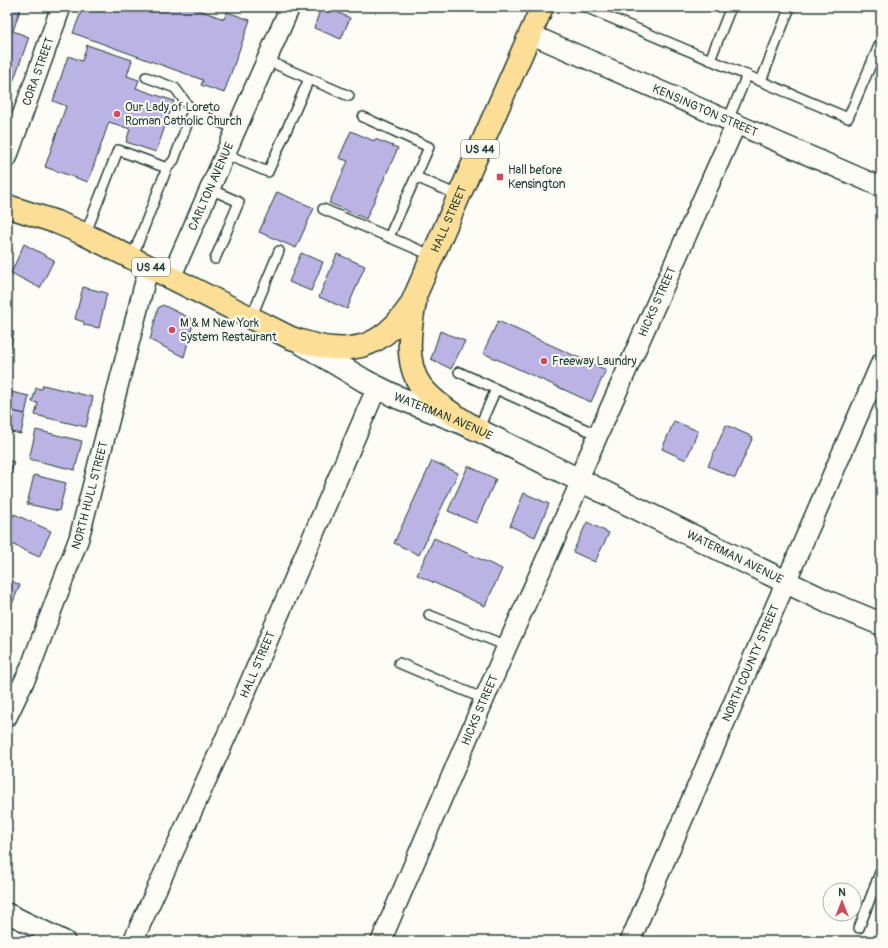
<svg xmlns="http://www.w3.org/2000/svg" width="888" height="948" font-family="Pangolin,sans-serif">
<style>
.building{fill:#bbb3e4;stroke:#1f3d34}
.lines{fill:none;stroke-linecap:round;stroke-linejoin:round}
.service-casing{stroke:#1f3d34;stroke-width:12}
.minor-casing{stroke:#1f3d34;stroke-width:22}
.secondary-casing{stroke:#1f3d34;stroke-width:25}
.trunk-casing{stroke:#1f3d34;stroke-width:25}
.service{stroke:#fdfcf7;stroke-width:9}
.minor{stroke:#fdfcf7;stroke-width:19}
.secondary{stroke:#fdfcf7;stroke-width:22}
.trunk{stroke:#fdde96;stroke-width:22}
.poi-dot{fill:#d1495b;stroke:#fdfcf7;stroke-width:1.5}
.labels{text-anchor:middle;stroke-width:4;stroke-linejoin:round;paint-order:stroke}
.shield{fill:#fdfcf7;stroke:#62766e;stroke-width:1}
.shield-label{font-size:11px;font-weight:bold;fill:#1f3d34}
.street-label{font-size:12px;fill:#1f3d34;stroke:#fdfcf7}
.poi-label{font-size:12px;fill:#1f3d34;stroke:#fdfcf7;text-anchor:start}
</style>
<rect width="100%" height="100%" fill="#fdfcf7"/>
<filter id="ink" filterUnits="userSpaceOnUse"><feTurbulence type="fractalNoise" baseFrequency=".025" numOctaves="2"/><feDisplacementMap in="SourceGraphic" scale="8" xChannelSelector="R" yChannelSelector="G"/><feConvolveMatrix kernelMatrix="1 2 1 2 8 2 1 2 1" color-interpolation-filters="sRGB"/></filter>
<g filter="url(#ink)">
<g class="building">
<polygon points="7,7 21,7 13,31 29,37 7,99"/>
<polygon points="83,7 190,7 224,19 227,12 250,20 224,93 201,85 203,80 73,33"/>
<polygon points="321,7 326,7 350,18 341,39 314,28"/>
<polygon points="87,45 132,60 127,76 139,80 136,88 174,101 156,152 126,142 130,129 109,122 88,182 45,167 66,106 53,101 68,56 82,61"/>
<polygon points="351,131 374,141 375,139 398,148 366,219 329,203 348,161 339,158"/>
<polygon points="277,192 314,208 296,248 259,232"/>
<polygon points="24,244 54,260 40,288 11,273"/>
<polygon points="301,253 323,262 311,291 289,282"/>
<polygon points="337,254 365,266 347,309 319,297"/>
<polygon points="83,287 107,293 99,328 84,325 84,322 75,319"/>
<polygon points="163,305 194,320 184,357 150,340 158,308"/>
<polygon points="498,321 606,370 591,402 483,353"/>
<polygon points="7,331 14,332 7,361"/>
<polygon points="440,331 465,341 451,369 431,359"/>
<polygon points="43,385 93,397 86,427 35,415 38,403 32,402 36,388 42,389"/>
<polygon points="11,392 29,396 25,414 8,410"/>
<polygon points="7,410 25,414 21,434 7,431"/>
<polygon points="674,421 698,431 686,460 662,449"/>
<polygon points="726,425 753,437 735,478 708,466"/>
<polygon points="36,430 82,441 75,470 29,459"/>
<polygon points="7,460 14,462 9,480 7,480"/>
<polygon points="432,461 458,473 419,555 394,543"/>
<polygon points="468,466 496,479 476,523 448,511"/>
<polygon points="34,475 66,483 59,511 27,504"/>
<polygon points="524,493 549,504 535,537 510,526"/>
<polygon points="14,514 51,531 39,557 7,542 7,530"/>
<polygon points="587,522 609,533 595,562 573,552"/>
<polygon points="434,538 502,569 485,606 417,575"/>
<polygon points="7,579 20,585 7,616"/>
</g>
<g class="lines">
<defs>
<g id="service">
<polyline points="585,7 848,118 881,41"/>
<polyline points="266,60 349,96"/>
<polyline points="710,60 731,7"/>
<polyline points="146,77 175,88 192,111"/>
<polyline points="761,81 790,7"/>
<polyline points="363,117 429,147 389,237"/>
<polyline points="728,120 747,75"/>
<polyline points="225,154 268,172 309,79"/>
<polyline points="416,177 460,196"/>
<polyline points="210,189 239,202 215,259"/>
<polyline points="323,209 433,256"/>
<polyline points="85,235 118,150 167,168"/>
<polyline points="132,258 167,168 174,160 192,111 236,129"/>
<polyline points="251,318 279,251"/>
<polyline points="459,372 496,389"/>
<polyline points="478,430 496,389 598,435"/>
<polyline points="429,615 507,646"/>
<polyline points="399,663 484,699"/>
<polyline points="859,928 881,870"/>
</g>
<g id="minor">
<path id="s1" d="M530,34l351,153"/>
<path id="s2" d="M7,158l54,-151"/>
<path id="s3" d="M171,277l119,-270"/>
<path id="s4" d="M578,480l158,-356"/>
<path id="s5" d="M7,717l22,-46 50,-133 70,-272"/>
<polyline points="7,913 65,941"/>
<path id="s6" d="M133,941l98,-215 146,-339"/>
<path id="s7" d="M381,941l126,-295 74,-165"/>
<path id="s8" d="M630,941l251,-578"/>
</g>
<g id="secondary">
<path id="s9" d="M303,344l62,37 32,16 61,24 20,9 308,152 44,21 51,21"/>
</g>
<g id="trunk">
<path id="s10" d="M7,206l49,16 26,11 209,105c13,4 27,9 41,10 37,4 59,-14 79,-43l131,-298"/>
<path d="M415,302c-5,26 -11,61 6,84 15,19 37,31 57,44"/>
</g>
</defs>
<use href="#service" class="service-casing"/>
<use href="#minor" class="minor-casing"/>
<use href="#secondary" class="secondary-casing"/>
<use href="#trunk" class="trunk-casing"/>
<use href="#service" class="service"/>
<use href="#minor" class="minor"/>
<use href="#secondary" class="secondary"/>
<use href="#trunk" class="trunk"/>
</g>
</g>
<g class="poi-dot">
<circle cx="117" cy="114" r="4"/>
<rect x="496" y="173" width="8" height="8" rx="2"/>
<circle cx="172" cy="330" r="4"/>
<circle cx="544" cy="361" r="4"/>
</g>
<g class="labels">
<g class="shield">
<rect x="461" y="140" width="38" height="18" rx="3"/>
<rect x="132" y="258" width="38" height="18" rx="3"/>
</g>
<g class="shield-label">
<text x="480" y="153">US 44</text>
<text x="151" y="271">US 44</text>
</g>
<g class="street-label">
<text dy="4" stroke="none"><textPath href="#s2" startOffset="92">CORA STREET</textPath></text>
<text dy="4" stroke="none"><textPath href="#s1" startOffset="191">KENSINGTON STREET</textPath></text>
<text dy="4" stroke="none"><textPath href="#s3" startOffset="99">CARLTON AVENUE</textPath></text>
<text dy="4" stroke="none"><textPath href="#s10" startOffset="545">HALL STREET</textPath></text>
<text dy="4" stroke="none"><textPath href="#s4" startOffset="195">HICKS STREET</textPath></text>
<text dy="4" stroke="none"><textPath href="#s9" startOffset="158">WATERMAN AVENUE</textPath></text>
<text dy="4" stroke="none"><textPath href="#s5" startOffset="237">NORTH HULL STREET</textPath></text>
<text dy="4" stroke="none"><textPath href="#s9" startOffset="482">WATERMAN AVENUE</textPath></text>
<text dy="4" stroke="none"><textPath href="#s8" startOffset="303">NORTH COUNTY STREET</textPath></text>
<text dy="4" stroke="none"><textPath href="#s6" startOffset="303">HALL STREET</textPath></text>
<text dy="4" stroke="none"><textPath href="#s7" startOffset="251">HICKS STREET</textPath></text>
</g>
<g class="poi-label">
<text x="125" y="111">Our Lady of Loreto<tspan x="125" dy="14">Roman Catholic Church</tspan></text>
<text x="508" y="174">Hall before<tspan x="508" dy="14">Kensington</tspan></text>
<text x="180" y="327">M &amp; M New York<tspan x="180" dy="14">System Restaurant</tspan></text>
<text x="552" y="365">Freeway Laundry</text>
</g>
</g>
<rect width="888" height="948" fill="none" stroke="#fdfcf7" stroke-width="24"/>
<rect x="12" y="12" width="864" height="924" fill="none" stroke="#1f3d34" stroke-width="1.5" filter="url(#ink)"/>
<g transform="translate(842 902)"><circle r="19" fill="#fdfcf7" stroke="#a4b0a9"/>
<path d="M0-3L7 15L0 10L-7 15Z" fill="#d1495b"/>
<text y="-6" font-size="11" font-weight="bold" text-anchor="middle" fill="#1f3d34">N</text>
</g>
</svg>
